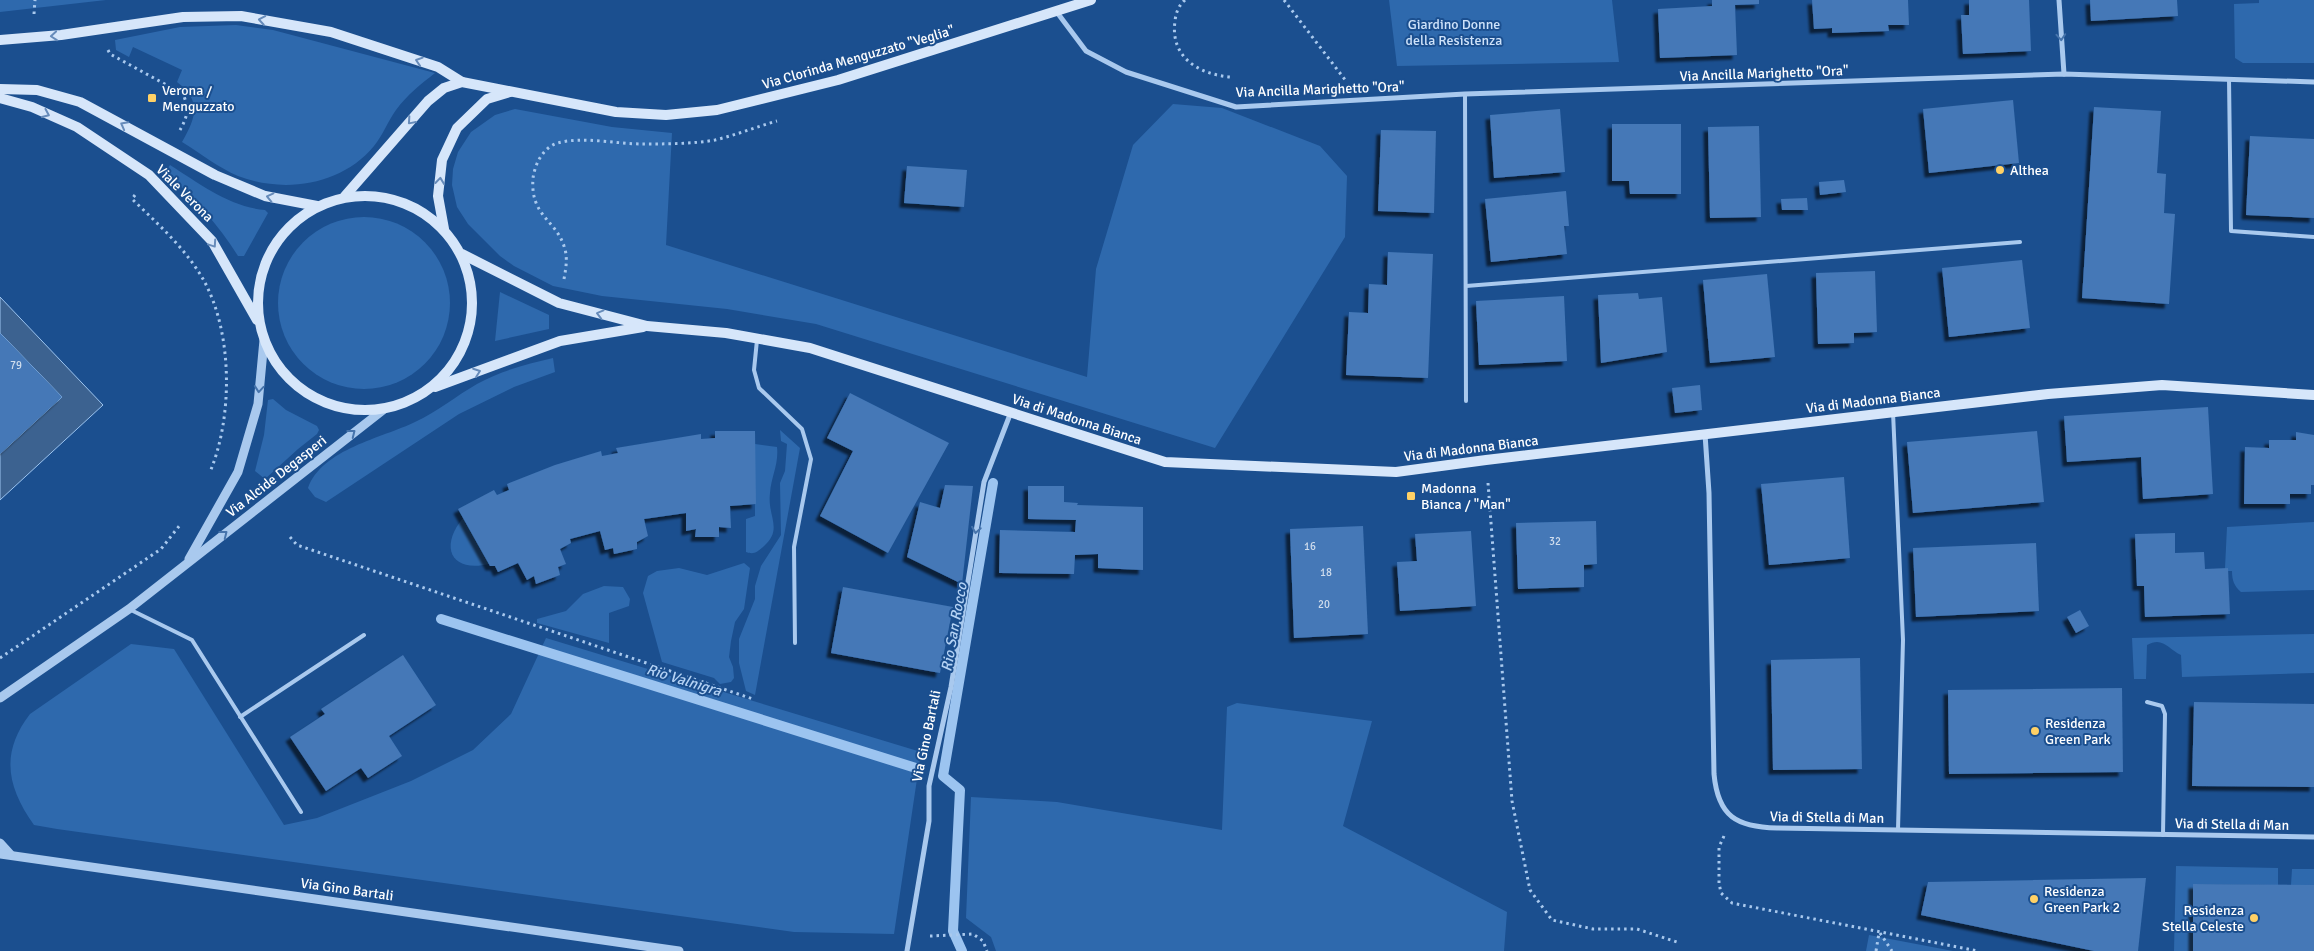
<svg xmlns="http://www.w3.org/2000/svg" width="2314" height="951" font-family="Signika,sans-serif">
<style>
.green{fill:#2e69ad}
.water{fill:#3c6290;stroke:#9cc4f0}
.lines{fill:none;stroke-linecap:round;stroke-linejoin:round}
.stream{stroke:#9cc4f0;stroke-width:10}
.building{fill:#4478b7;filter:url(#shadow)}
.path{stroke:#a9c9ee;stroke-width:3;stroke-dasharray:2.5 4;stroke-linecap:butt}
.service{stroke:#a9c9ee;stroke-width:4}
.minor{stroke:#a9c9ee;stroke-width:5}
.tertiary{stroke:#a9c9ee;stroke-width:9}
.secondary{stroke:#d6e6fa;stroke-width:10}
.oneway{stroke:#668bba}
.oneway2{stroke:#4674ac}
.poi-dot{fill:#ffd166;stroke:#1b4f8f;stroke-width:2}
.labels{text-anchor:middle;stroke-width:4;stroke-linejoin:round;paint-order:stroke}
.number-label{font-size:11px;fill:#d0dded}
.park-label{font-size:14px;fill:#cfe3fa;stroke:#1b4f8f}
.street-label{font-size:14px;fill:#fff;stroke:#1b4f8f}
.poi-label{font-size:14px;fill:#fff;stroke:#1b4f8f;text-anchor:start}
.water-label{font-size:15px;font-style:italic;fill:#b5d3f5;stroke:#1b4f8f}
</style>
<defs>
<filter id="shadow"><feDropShadow dx="-4.5" dy="4.5" stdDeviation="1" flood-color="#0009"/></filter>
</defs>
<rect width="100%" height="100%" fill="#1b4f8f"/>
<g class="green">
<polygon points="0,0 106,0 0,12"/>
<polygon points="1389,0 1612,0 1619,62 1397,66"/>
<polygon points="2259,0 2314,0 2314,63 2243,63 2235,58 2234,4 2259,3"/>
<path d="M236,25l37,5 162,43c-14,11 -28,22 -39,37 -8,11 -13,25 -22,36 -32,39 -90,48 -136,30 -19,-8 -38,-23 -56,-34 14,-25 20,-41 -5,-60l5,-12 -49,-23 -4,10 -13,-7 -1,-10 65,-13z"/>
<polygon points="1173,104 1222,108 1320,146 1347,176 1345,237 1215,448 816,324 727,309 602,296 553,286 514,266 500,256 468,224 457,207 452,185 453,169 458,152 471,132 495,115 515,109 612,127 672,133 666,245 1087,377 1096,269 1133,145"/>
<path d="M170,165c30,19 60,42 95,45l3,3 -24,43h-6c-20,-32 -44,-58 -73,-84z"/>
<circle cx="364" cy="303" r="86"/>
<polygon points="500,292 549,315 549,329 495,341"/>
<path d="M553,358l2,14 -41,15 -55,27 -133,88 -11,-5 -7,-9c14,-39 74,-50 107,-66 22,-10 41,-26 62,-38 23,-13 50,-20 76,-26z"/>
<polygon points="273,399 286,410 317,426 319,430 317,434 298,449 265,479 255,471 264,435 268,400"/>
<polygon points="780,430 800,448 755,695 746,691 739,663 739,639 755,599 755,586 761,566 781,535 780,483 785,471 787,444 781,441"/>
<path d="M755,444l22,3c2,17 -6,30 -7,46 -3,24 14,36 -7,54 -6,5 -9,8 -17,5v-33l9,-3z"/>
<path d="M463,518l26,46c-38,9 -50,-17 -26,-46z"/>
<path d="M2314,522v68l-73,2c-7,-6 -9,-12 -9,-21h-7v-3l2,-41z"/>
<polygon points="744,563 750,568 744,609 735,622 731,641 729,657 733,667 734,678 731,682 720,684 714,678 662,662 643,593 648,576 657,571 679,568 707,575"/>
<polygon points="604,586 623,587 630,599 629,606 609,613 609,643 537,623 537,619 566,611 583,594"/>
<path d="M2314,634v39l-132,4 -1,-22c-13,-6 -18,-19 -34,-10l-1,34h-12l-2,-41z"/>
<path d="M546,638l375,114 -27,182 -100,-2 -737,-103 -23,-4c-27,-38 -34,-72 -4,-111l101,-70 43,5 110,176 33,-7 94,-37 62,-31 38,-36z"/>
<polygon points="1237,703 1372,721 1343,826 1507,912 1504,951 996,951 991,937 966,918 971,797 1057,802 1222,830 1227,707"/>
<polygon points="2176,866 2278,868 2278,885 2193,884 2193,951 2174,951"/>
<polygon points="2292,869 2314,869 2314,885 2291,885"/>
<polygon points="1869,935 1953,951 1866,951"/>
</g>
<polygon class="water" points="0,297 103,405 0,500 0,454 62,397 0,333"/>
<g class="lines">
<g class="stream">
<polyline points="441,619 919,769"/>
<polyline points="962,951 953,931 960,790 943,776 993,483"/>
</g>
</g>
<g class="building">
<polygon points="1712,0 1759,0 1759,4 1735,5 1737,55 1660,58 1658,9 1712,6"/>
<polygon points="1812,0 1908,0 1909,25 1888,25 1889,31 1832,33 1832,28 1814,29"/>
<polygon points="1969,0 2029,0 2031,51 1963,54 1961,15 1969,15"/>
<polygon points="2090,0 2177,0 2178,16 2091,21"/>
<polygon points="2013,100 2019,163 1929,173 1923,109"/>
<polygon points="2094,107 2161,111 2157,173 2166,174 2164,213 2175,214 2169,304 2082,298"/>
<polygon points="1560,109 1565,172 1494,178 1490,115"/>
<polygon points="1612,124 1681,124 1681,194 1630,194 1629,181 1612,181"/>
<polygon points="1759,126 1761,217 1710,218 1708,127"/>
<polygon points="1381,130 1436,131 1434,213 1378,211"/>
<polygon points="2250,136 2314,139 2314,218 2246,215"/>
<polygon points="907,166 967,170 964,207 904,203"/>
<polygon points="1844,180 1846,192 1820,195 1819,182"/>
<polygon points="1566,191 1569,226 1564,226 1567,254 1491,262 1485,199"/>
<polygon points="1807,198 1808,210 1782,210 1781,199"/>
<polygon points="1388,252 1433,254 1428,378 1346,375 1349,312 1368,313 1369,284 1387,285"/>
<polygon points="2022,260 2030,328 1949,337 1942,268"/>
<polygon points="1875,271 1877,332 1854,333 1854,343 1818,344 1816,273"/>
<polygon points="1767,274 1775,357 1710,363 1703,280"/>
<polygon points="1638,293 1639,299 1662,297 1667,352 1601,363 1598,295"/>
<polygon points="1564,296 1567,361 1479,365 1476,301"/>
<polygon points="0,333 62,397 0,454"/>
<polygon points="1700,385 1702,410 1675,413 1672,388"/>
<polygon points="850,393 949,443 888,553 820,516 853,451 827,438"/>
<polygon points="2208,407 2213,494 2143,499 2141,457 2067,462 2064,416"/>
<polygon points="715,431 755,431 756,504 730,506 731,528 719,527 719,537 695,537 696,529 686,531 686,513 644,519 648,536 637,542 637,549 614,554 613,548 605,550 600,531 570,539 571,543 560,549 566,564 558,567 560,575 536,584 534,576 527,580 518,563 498,572 495,566 490,566 458,509 494,490 497,495 509,490 507,484 555,465 601,451 602,456 618,453 616,448 701,434 701,439 715,438"/>
<polygon points="2037,431 2044,502 1913,513 1907,442"/>
<polygon points="2296,432 2314,435 2314,485 2311,485 2311,494 2290,494 2290,504 2244,504 2245,447 2269,448 2269,440 2296,440"/>
<polygon points="1844,477 1850,558 1769,565 1761,484"/>
<polygon points="945,485 973,486 962,584 907,557 920,502 940,508"/>
<polygon points="1028,486 1064,486 1064,502 1078,503 1077,505 1143,507 1143,570 1098,568 1098,554 1075,555 1074,574 999,573 1000,530 1075,532 1076,520 1028,519"/>
<polygon points="1596,521 1597,564 1584,565 1584,587 1518,589 1516,523"/>
<polygon points="1363,526 1368,634 1294,638 1290,529"/>
<polygon points="1471,531 1476,606 1400,611 1397,562 1417,561 1415,534"/>
<polygon points="2175,533 2175,553 2204,552 2205,569 2228,568 2230,614 2145,617 2144,586 2137,586 2135,534"/>
<polygon points="2036,543 2039,611 1916,617 1913,548"/>
<polygon points="843,587 953,607 940,673 831,653"/>
<polygon points="2080,610 2089,626 2076,633 2067,617"/>
<polygon points="403,655 436,705 389,736 402,756 368,778 361,768 326,791 290,737 325,714 321,709"/>
<polygon points="1860,658 1862,769 1773,770 1771,660"/>
<polygon points="2122,688 2123,772 1949,774 1948,690"/>
<polygon points="2194,702 2314,704 2314,787 2192,786"/>
<polygon points="2146,878 2138,951 2094,951 1921,915 1928,882"/>
<polygon points="2193,884 2314,885 2314,951 2193,951"/>
</g>
<g class="lines">
<g class="path">
<path d="M1185,0c-6,5 -9,12 -10,21 -5,36 23,53 55,56"/>
<polyline points="1284,0 1346,81"/>
<polyline points="34,14 35,0"/>
<path d="M108,50l2,4 73,40c6,14 5,22 -3,36"/>
<path d="M135,195l-3,4c26,25 53,49 71,80 30,53 30,138 7,193"/>
<path d="M564,279c2,-11 4,-22 0,-33 -9,-27 -34,-30 -31,-68 2,-14 10,-31 25,-35 24,-7 59,1 84,1 21,0 52,0 73,-4 21,-5 41,-13 62,-19"/>
<polyline points="1488,483 1512,801 1530,890 1552,920 1593,929 1637,929 1677,942"/>
<polyline points="290,537 297,545 753,699"/>
<polyline points="0,658 161,549 180,525"/>
<polyline points="1724,836 1719,847 1719,883 1721,893 1732,903 1978,951"/>
<polyline points="1880,933 1892,951"/>
<polyline points="930,936 973,934 983,941 987,951"/>
<polyline points="1876,951 1879,933"/>
</g>
<g class="service">
<polyline points="2229,79 2231,231 2314,237"/>
<polyline points="1465,94 1466,401"/>
<polyline points="1466,286 2020,242"/>
<polyline points="757,340 754,370 759,388 802,429 811,459 794,547 795,643"/>
<polyline points="1893,412 1903,640 1898,830"/>
<polyline points="129,609 192,640 301,812"/>
<polyline points="2147,702 2162,706 2165,714 2163,835"/>
<polyline points="240,717 364,635"/>
</g>
<g class="minor">
<polyline points="2059,0 2064,74"/>
<polyline points="1056,11 1086,51 1126,72 1236,107 1465,94 2064,74 2314,82"/>
<path d="M1705,434l4,59 5,281c4,43 23,53 63,54l537,9"/>
<polyline points="907,951 929,821 929,786 951,687 984,482 1011,412"/>
</g>
<g class="tertiary">
<polyline points="189,559 238,472 258,404 264,340"/>
<polyline points="0,698 129,609 383,410"/>
<polyline points="0,843 10,854"/>
<polyline points="0,854 679,951"/>
</g>
<g class="secondary">
<polyline points="0,40 61,35 183,17 241,16 331,32 438,67 462,82"/>
<polyline points="0,89 37,90 80,102 215,175 265,196 317,206"/>
<polyline points="0,98 32,107 77,127 149,175 212,241 257,320"/>
<circle cx="365" cy="303" r="107"/>
<polyline points="345,196 428,101 444,88 462,82 616,112 666,115 717,110 838,80 1091,0"/>
<polyline points="444,229 438,196 442,160 457,128 487,99 510,92"/>
<polyline points="462,254 559,303 647,326 726,333 810,348 1165,462 1396,472 1486,460 2048,394 2162,385 2314,395"/>
<polyline points="435,387 560,341 643,327"/>
</g>
</g>
<defs><path id="oneway-chevron" d="M-2-3.5L2.5 0L-2 3.5" fill="none" stroke-width="1.6" stroke-linecap="round" stroke-linejoin="round" transform="scale(1.25)"/></defs>
<g class="oneway">
<use href="#oneway-chevron" transform="translate(262 20) rotate(-170)"/>
<use href="#oneway-chevron" transform="translate(54 36) rotate(175)"/>
<use href="#oneway-chevron" transform="translate(419 61) rotate(-162)"/>
<use href="#oneway-chevron" transform="translate(46 114) rotate(24)"/>
<use href="#oneway-chevron" transform="translate(411 121) rotate(131)"/>
<use href="#oneway-chevron" transform="translate(124 125) rotate(-152)"/>
<use href="#oneway-chevron" transform="translate(440 181) rotate(-84)"/>
<use href="#oneway-chevron" transform="translate(270 197) rotate(-167)"/>
<use href="#oneway-chevron" transform="translate(213 244) rotate(56)"/>
<use href="#oneway-chevron" transform="translate(600 314) rotate(-165)"/>
<use href="#oneway-chevron" transform="translate(477 372) rotate(-20)"/>
</g>
<g class="oneway2">
<use href="#oneway-chevron" transform="translate(2061 37) rotate(86)"/>
<use href="#oneway-chevron" transform="translate(259 389) rotate(95)"/>
<use href="#oneway-chevron" transform="translate(352 433) rotate(-38)"/>
<use href="#oneway-chevron" transform="translate(976 530) rotate(99)"/>
<use href="#oneway-chevron" transform="translate(224 534) rotate(-38)"/>
</g>
<g class="poi-dot">
<rect x="147" y="93" width="10" height="10" rx="2.5"/>
<circle cx="2000" cy="170" r="5"/>
<rect x="1406" y="491" width="10" height="10" rx="2.5"/>
<circle cx="2035" cy="731" r="5"/>
<circle cx="2034" cy="899" r="5"/>
<circle cx="2254" cy="918" r="5"/>
</g>
<g class="labels">
<g class="number-label">
<text x="16" y="369">79</text>
<text x="1555" y="545">32</text>
<text x="1310" y="550">16</text>
<text x="1326" y="576">18</text>
<text x="1324" y="608">20</text>
</g>
<g class="park-label">
<text x="1454" y="29">Giardino Donne<tspan x="1454" dy="16">della Resistenza</tspan></text>
</g>
<g class="street-label">
<text transform="translate(858 57) rotate(-16)" y="5">Via Clorinda Menguzzato "Veglia"</text>
<text transform="translate(1764 73) rotate(-2)" y="5">Via Ancilla Marighetto "Ora"</text>
<text transform="translate(1320 89) rotate(-2)" y="5">Via Ancilla Marighetto "Ora"</text>
<text transform="translate(185 193) rotate(45)" y="5">Viale Verona</text>
<text transform="translate(1873 400) rotate(-7)" y="5">Via di Madonna Bianca</text>
<text transform="translate(1077 419) rotate(18)" y="5">Via di Madonna Bianca</text>
<text transform="translate(1471 448) rotate(-7)" y="5">Via di Madonna Bianca</text>
<text transform="translate(276 476) rotate(-38)" y="5">Via Alcide Degasperi</text>
<text transform="translate(926 736) rotate(-78)" y="5">Via Gino Bartali</text>
<text transform="translate(1827 817) rotate(1)" y="5">Via di Stella di Man</text>
<text transform="translate(2232 824) rotate(1)" y="5">Via di Stella di Man</text>
<text transform="translate(347 889) rotate(8)" y="5">Via Gino Bartali</text>
</g>
<g class="poi-label">
<text x="162" y="95">Verona /<tspan x="162" dy="16">Menguzzato</tspan></text>
<text x="2010" y="175">Althea</text>
<text x="1421" y="493">Madonna<tspan x="1421" dy="16">Bianca / "Man"</tspan></text>
<text x="2045" y="728">Residenza<tspan x="2045" dy="16">Green Park</tspan></text>
<text x="2044" y="896">Residenza<tspan x="2044" dy="16">Green Park 2</tspan></text>
<text x="2244" y="915" text-anchor="end">Residenza<tspan x="2244" dy="16">Stella Celeste</tspan></text>
</g>
<g class="water-label">
<text transform="translate(954 627) rotate(-80)" y="5">Rio San Rocco</text>
<text transform="translate(684 680) rotate(17)" y="5">Rio Valnigra</text>
</g>
</g>
</svg>
